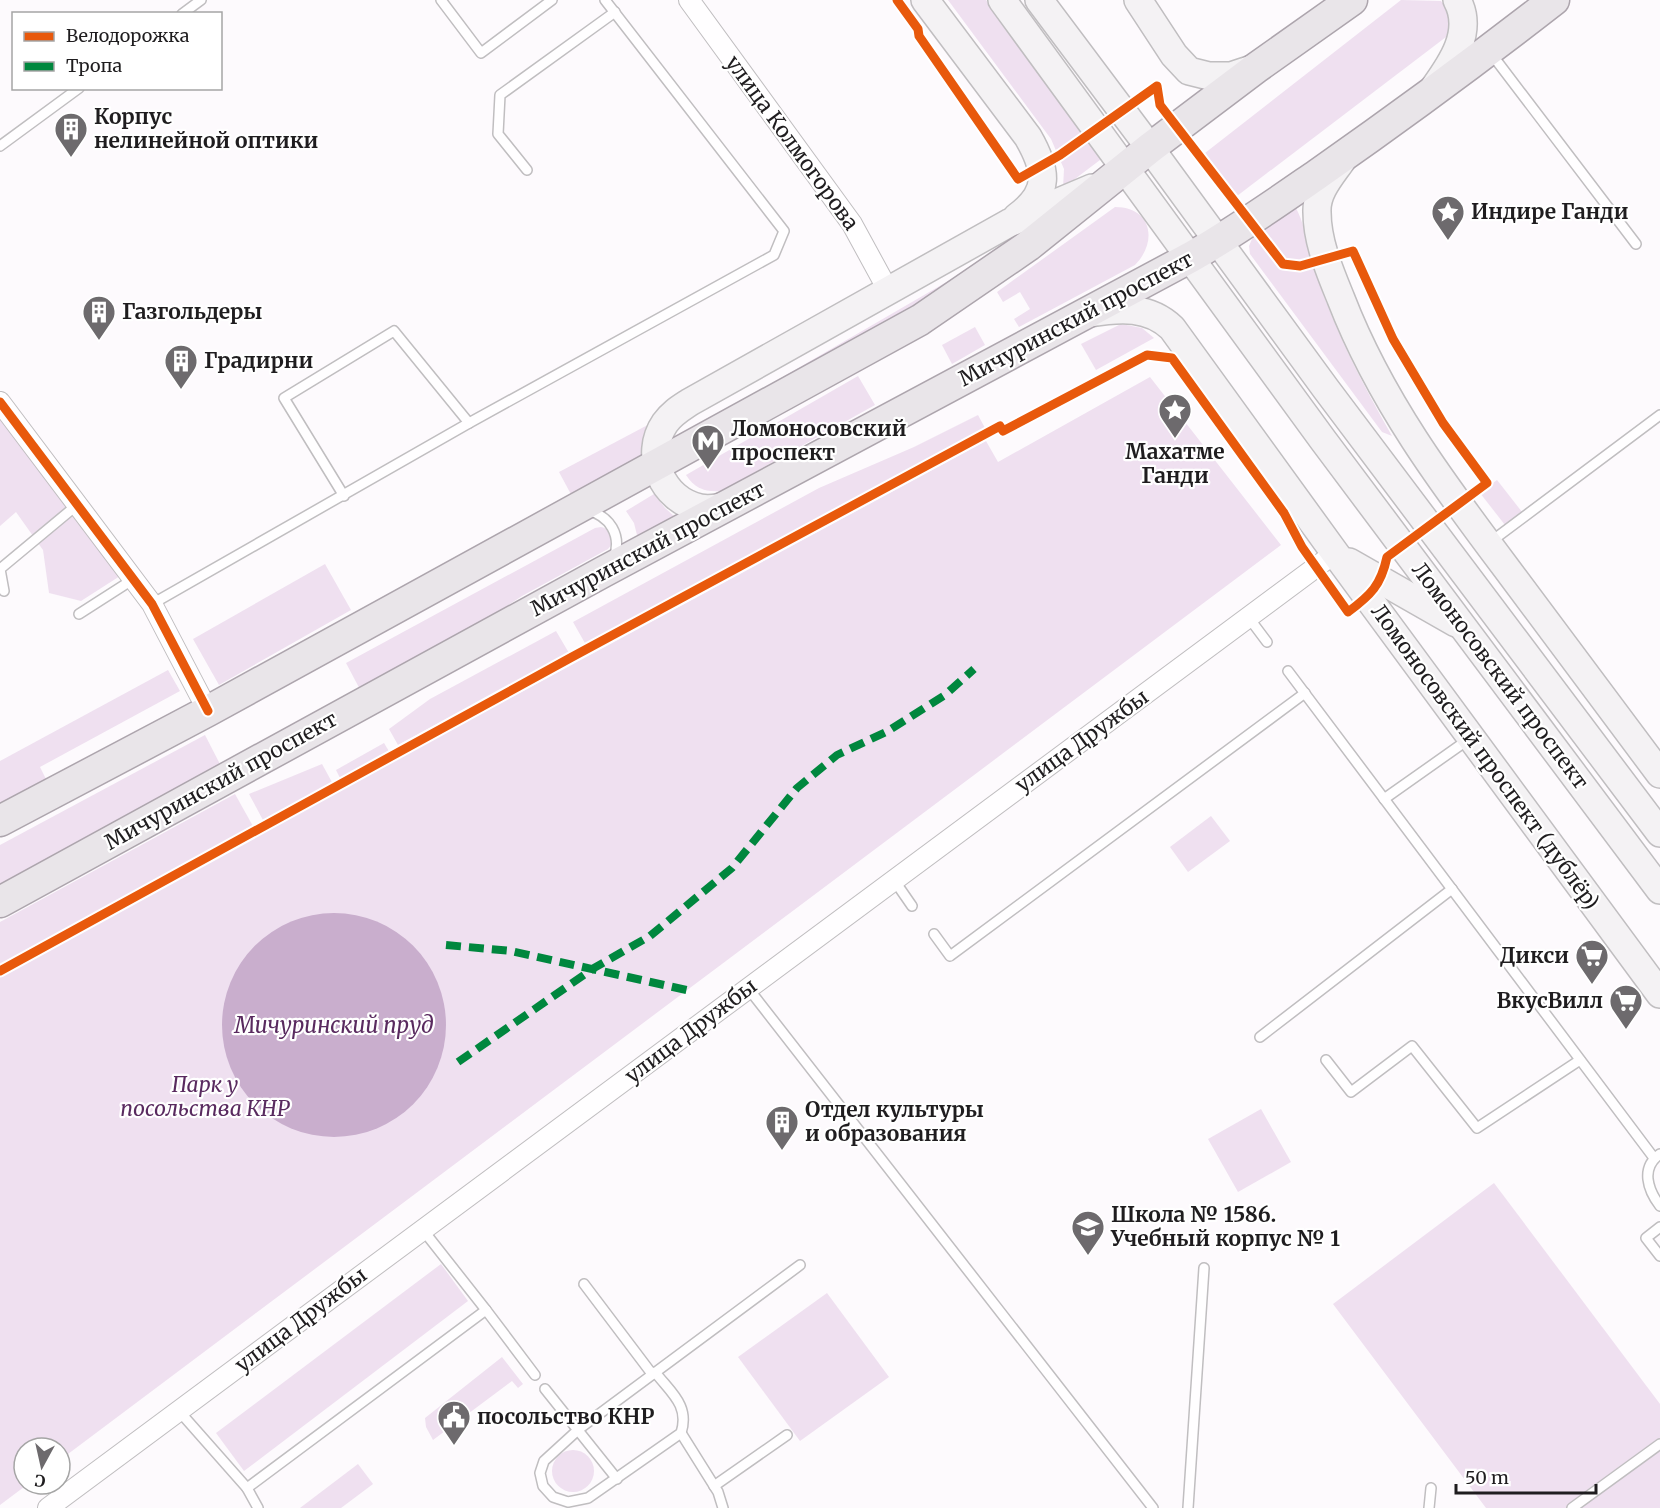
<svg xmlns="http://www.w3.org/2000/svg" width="1660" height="1508" font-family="Merriweather,serif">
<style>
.green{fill:#efe0f0}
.water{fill:#c9aecd}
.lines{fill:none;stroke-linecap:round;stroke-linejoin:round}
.lane-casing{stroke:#c0bec0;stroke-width:12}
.street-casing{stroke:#c0bec0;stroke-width:22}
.secondary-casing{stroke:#c0bec0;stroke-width:30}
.primary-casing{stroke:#ada5ad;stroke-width:33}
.lane{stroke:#fffeff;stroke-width:9}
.street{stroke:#fffeff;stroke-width:20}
.secondary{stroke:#f4f2f4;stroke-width:27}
.primary{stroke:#e9e5e9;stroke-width:30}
.quiet{stroke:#00873e;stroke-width:8;stroke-dasharray:15 8;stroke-linecap:butt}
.cycleway-casing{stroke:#fff;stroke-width:13}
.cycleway{stroke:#e8590c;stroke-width:9}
.labels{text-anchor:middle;stroke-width:4.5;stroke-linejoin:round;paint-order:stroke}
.poi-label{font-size:21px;font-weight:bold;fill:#1f1d1f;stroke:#fff;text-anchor:start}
.street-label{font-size:21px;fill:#1f1d1f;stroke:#fff}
.park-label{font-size:21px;font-style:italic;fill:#592a5f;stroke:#fff}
.water-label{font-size:22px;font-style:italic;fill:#592a5f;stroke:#fff}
</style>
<rect width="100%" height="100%" fill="#fdfafd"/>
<g class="green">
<polygon points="948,0 986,0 1104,157 1063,188 1064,169 1051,139"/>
<path d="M1401,0l40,1c10,11 11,23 5,36l-209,159 -32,-43z"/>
<path d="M1295,206c12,22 14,48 22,71 19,56 46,108 75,159l-10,-4 -132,-178 -1,-8 3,-7z"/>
<path d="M1115,207c37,0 43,35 20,58l-116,62 -5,-8 16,-10 -10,-17 -17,10 -6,-10z"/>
<polygon points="1012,244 928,305 705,422"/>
<polygon points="1121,324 1142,328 1154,338 1096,370 1081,344"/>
<polygon points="975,327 985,345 952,364 942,345"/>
<path d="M858,376l17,29 -154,86c-16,1 -26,-2 -35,-16z"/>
<polygon points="1150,377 1281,545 60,1460 60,1448 24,1448 24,1484 28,1484 0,1505 0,977 251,838 986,441 998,462"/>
<polygon points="978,415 985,428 586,645 573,622 819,488 914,447"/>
<polygon points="0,418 120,576 81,601 49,593 43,550 16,512 0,526"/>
<polygon points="659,419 638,463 573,498 559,472"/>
<polygon points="1497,480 1522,512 1505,525 1480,493"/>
<polygon points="654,494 665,508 675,517 638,539 634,523 626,511"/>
<path d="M601,527c9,2 12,9 11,17l-4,5 -86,47 -102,68 -56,33 -18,-34 249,-135z"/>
<polygon points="325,564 351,610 219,685 193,639"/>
<polygon points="556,631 569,653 398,745 389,729 430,699"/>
<polygon points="168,670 180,691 40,767 46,779 0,804 0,761"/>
<polygon points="205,735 224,772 0,893 0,845"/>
<polygon points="384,743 390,753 341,780 336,770"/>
<polygon points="322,764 333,784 264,822 249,794"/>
<polygon points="235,794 254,828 0,965 0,922"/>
<polygon points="1211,816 1230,841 1188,872 1170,847"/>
<polygon points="1261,1109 1291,1162 1238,1192 1208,1139"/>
<polygon points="1494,1183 1660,1404 1660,1508 1486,1508 1333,1304"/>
<polygon points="441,1264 468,1301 244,1471 216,1433"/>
<polygon points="827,1293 889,1377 800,1441 738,1357"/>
<polygon points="502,1357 523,1384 518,1388 512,1381 433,1440 426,1427 425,1418"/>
<circle cx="573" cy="1471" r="21"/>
<polygon points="358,1464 373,1484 341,1508 300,1508"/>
</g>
<circle class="water" cx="334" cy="1025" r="112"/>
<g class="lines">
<defs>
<g id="lane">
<polyline points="441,0 481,53 552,0"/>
<polyline points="182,14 201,0"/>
<polyline points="1490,52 1636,244"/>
<polyline points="0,146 79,88"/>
<polyline points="527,170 498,134 500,95 615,12"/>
<polyline points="344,496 284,398 394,331 469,423"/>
<path d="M587,510c23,6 35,25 27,48"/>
<polyline points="1489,543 1660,415"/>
<polyline points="4,591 0,569 77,505"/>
<polyline points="152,604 469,423 774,255 784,231 605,0"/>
<polyline points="79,614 132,580"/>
<polyline points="1249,618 1267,642"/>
<polyline points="1288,671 1654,1158"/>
<polyline points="1384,799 1469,739"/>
<polyline points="894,880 912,906"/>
<polyline points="934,934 950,956 1305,693"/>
<polyline points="748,988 1153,1508"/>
<polyline points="1260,1037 1452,889"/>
<polyline points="1326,1060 1351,1092 1412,1046 1477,1128 1580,1060"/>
<path d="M1660,1154c-20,14 -12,36 0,52"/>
<polyline points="1660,1227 1646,1238 1660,1256"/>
<polyline points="584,1284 652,1374"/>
<polyline points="486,1310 535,1375"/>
<path d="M655,1372c15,20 35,33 26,61l-93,65 -20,4 -15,-5 -10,-11 -3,-13 4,-12 35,-32 221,-164"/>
<polyline points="545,1389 617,1479"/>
<polyline points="179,1411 247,1488 486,1310 423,1230"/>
<polyline points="681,1433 718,1492 723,1508"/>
<polyline points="714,1486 787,1435"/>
<polyline points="247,1488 258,1508"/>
<polyline points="1188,1508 1204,1268"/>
<polyline points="1429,1508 1431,1488"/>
<polyline points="1572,1508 1660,1444"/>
</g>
<g id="street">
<polyline points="689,0 852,224 888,290"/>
<polyline points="0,402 152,604 208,711"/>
<polyline points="48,1508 1335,553"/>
</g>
<g id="secondary">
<path d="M925,0l103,137c19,33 23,55 -11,80"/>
<polyline points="1002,0 1323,440 1660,890"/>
<polyline points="1039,0 1150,148 1326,389 1660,833"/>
<polyline points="1138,0 1174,55 1189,71 1209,76 1231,76 1255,68"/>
<path d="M1434,88c18,-25 40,-57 23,-88"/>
<path d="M1342,160c-11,16 -26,32 -25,52 0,30 13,60 24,87 39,101 102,185 166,270 51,69 102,137 153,205"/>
<path d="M1090,313c30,-5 59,-7 82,15l163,225 325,441"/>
<path d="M728,505c-9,3 -18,5 -28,3 -38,-8 -57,-53 -35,-85 7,-10 16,-15 25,-21l319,-179 83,-35"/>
<polyline points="1349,562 1456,623"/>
</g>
<g id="primary">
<polyline points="0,821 208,711 920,320 1028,246 1150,148 1256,68 1352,0"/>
<path d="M0,902l603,-330 588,-315c44,-25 85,-54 127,-83 80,-56 159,-114 236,-174"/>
</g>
</defs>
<use href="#lane" class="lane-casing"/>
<use href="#street" class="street-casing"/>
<use href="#secondary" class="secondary-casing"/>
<use href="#primary" class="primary-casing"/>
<use href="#lane" class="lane"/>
<use href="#street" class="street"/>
<use href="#secondary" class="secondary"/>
<use href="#primary" class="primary"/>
<g class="quiet">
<polyline points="446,945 511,951 691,991"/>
<polyline points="458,1062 594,968 650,936 732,868 797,788 837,755 888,731 945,695 974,669"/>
</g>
<defs>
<g id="cycleway">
<polyline points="0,402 152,604 208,711"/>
<path d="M0,971l572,-314 428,-231 3,5 144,-76 25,3 112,155 18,34 46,65c23,-17 33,-27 39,-55l100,-74 -44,-60 -50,-84 -40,-88 -53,15 -17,-2 -123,-159 -3,-19 -97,69 -42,24 -99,-143 -1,-7 -21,-29"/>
</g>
</defs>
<use href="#cycleway" class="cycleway-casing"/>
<use href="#cycleway" class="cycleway"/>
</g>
<defs>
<symbol id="building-pin" viewBox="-11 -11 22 30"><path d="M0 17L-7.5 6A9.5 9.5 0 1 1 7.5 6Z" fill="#6d6a6d" stroke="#fff"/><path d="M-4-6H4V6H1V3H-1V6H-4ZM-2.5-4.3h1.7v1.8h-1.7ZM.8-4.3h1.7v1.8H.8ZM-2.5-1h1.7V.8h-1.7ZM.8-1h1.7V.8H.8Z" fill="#fff"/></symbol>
<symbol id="sight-pin" viewBox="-11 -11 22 30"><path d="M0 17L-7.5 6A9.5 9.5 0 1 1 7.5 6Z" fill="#6d6a6d" stroke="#fff"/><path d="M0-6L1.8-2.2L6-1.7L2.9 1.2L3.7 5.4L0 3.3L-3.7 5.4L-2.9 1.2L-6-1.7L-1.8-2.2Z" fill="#fff"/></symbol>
<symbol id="metro-pin" viewBox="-11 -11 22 30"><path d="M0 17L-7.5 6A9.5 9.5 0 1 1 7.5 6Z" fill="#6d6a6d" stroke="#fff"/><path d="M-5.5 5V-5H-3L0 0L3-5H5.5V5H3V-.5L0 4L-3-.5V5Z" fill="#fff"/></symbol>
<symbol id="supermarket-pin" viewBox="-11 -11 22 30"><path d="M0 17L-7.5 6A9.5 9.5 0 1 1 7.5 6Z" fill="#6d6a6d" stroke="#fff"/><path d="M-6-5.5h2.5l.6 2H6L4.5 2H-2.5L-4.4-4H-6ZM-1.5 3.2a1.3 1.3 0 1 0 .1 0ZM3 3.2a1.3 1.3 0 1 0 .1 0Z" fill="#fff"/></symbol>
<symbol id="school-pin" viewBox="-11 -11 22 30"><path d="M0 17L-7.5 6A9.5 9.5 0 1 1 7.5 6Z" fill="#6d6a6d" stroke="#fff"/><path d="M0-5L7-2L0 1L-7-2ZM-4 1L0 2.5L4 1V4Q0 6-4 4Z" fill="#fff"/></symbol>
<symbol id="civic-pin" viewBox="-11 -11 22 30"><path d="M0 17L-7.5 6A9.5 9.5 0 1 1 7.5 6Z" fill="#6d6a6d" stroke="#fff"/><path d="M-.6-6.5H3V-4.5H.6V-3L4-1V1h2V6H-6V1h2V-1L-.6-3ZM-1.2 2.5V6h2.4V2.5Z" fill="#fff"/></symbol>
</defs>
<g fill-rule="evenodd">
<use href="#building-pin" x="52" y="110" width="38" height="52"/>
<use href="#sight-pin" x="1429" y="193" width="38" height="52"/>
<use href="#building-pin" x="80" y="293" width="38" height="52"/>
<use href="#building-pin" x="162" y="342" width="38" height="52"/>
<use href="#sight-pin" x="1156" y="391" width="38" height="52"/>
<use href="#metro-pin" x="689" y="422" width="38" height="52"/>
<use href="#supermarket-pin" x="1573" y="937" width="38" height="52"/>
<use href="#supermarket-pin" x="1607" y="982" width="38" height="52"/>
<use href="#building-pin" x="763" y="1103" width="38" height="52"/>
<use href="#school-pin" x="1069" y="1208" width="38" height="52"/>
<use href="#civic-pin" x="435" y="1398" width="38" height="52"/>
</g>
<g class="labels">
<g class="poi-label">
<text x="94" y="124">Корпус<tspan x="94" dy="24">нелинейной оптики</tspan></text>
<text x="1471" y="219">Индире Ганди</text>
<text x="122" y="319">Газгольдеры</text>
<text x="204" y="368">Градирни</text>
<text x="731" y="436">Ломоносовский<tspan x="731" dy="24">проспект</tspan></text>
<text x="1175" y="459" text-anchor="middle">Махатме<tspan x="1175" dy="24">Ганди</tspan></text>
<text x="1569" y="963" text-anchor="end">Дикси</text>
<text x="1603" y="1008" text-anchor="end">ВкусВилл</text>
<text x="805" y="1117">Отдел культуры<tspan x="805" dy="24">и образования</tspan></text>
<text x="1111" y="1222">Школа № 1586.<tspan x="1111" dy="24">Учебный корпус № 1</tspan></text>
<text x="477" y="1424">посольство КНР</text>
</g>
<g class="street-label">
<text transform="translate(792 143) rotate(54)" y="7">улица Колмогорова</text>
<text transform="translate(1076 319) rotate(-28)" y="7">Мичуринский проспект</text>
<text transform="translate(648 549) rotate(-28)" y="7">Мичуринский проспект</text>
<text transform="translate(1500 676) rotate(53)" y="7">Ломоносовский проспект</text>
<text transform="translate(1082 741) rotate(-36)" y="7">улица Дружбы</text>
<text transform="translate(1485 757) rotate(54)" y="7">Ломоносовский проспект (дублёр)</text>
<text transform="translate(221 781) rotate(-29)" y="7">Мичуринский проспект</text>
<text transform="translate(691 1031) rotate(-37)" y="7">улица Дружбы</text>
<text transform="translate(301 1320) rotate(-37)" y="7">улица Дружбы</text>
</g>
<g class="park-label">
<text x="205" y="1092">Парк у<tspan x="205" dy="24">посольства КНР</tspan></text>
</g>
<g class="water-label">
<text x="334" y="1033">Мичуринский пруд</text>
</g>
</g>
<rect x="12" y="12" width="210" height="78" fill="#ffffff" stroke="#a5a5a5" stroke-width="1.5"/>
<rect x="24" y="32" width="30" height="9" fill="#e8590c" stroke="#a5a5a5" stroke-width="1.5"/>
<text x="66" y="42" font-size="18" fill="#1f1d1f">Велодорожка</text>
<rect x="24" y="62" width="30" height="9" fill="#00873e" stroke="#a5a5a5" stroke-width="1.5"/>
<text x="66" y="72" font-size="18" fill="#1f1d1f">Тропа</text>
<g transform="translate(42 1466) rotate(188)"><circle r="28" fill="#ffffff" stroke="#a5a5a5" stroke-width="1.5"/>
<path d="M0-4.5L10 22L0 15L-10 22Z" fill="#6d6a6d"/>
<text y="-9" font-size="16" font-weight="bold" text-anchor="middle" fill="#1f1d1f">С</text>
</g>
<path d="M1456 1484v9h140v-9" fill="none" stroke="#1f1d1f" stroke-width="3"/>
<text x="1465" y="1484" font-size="18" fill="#1f1d1f" stroke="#ffffff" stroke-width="4.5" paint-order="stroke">50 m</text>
</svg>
